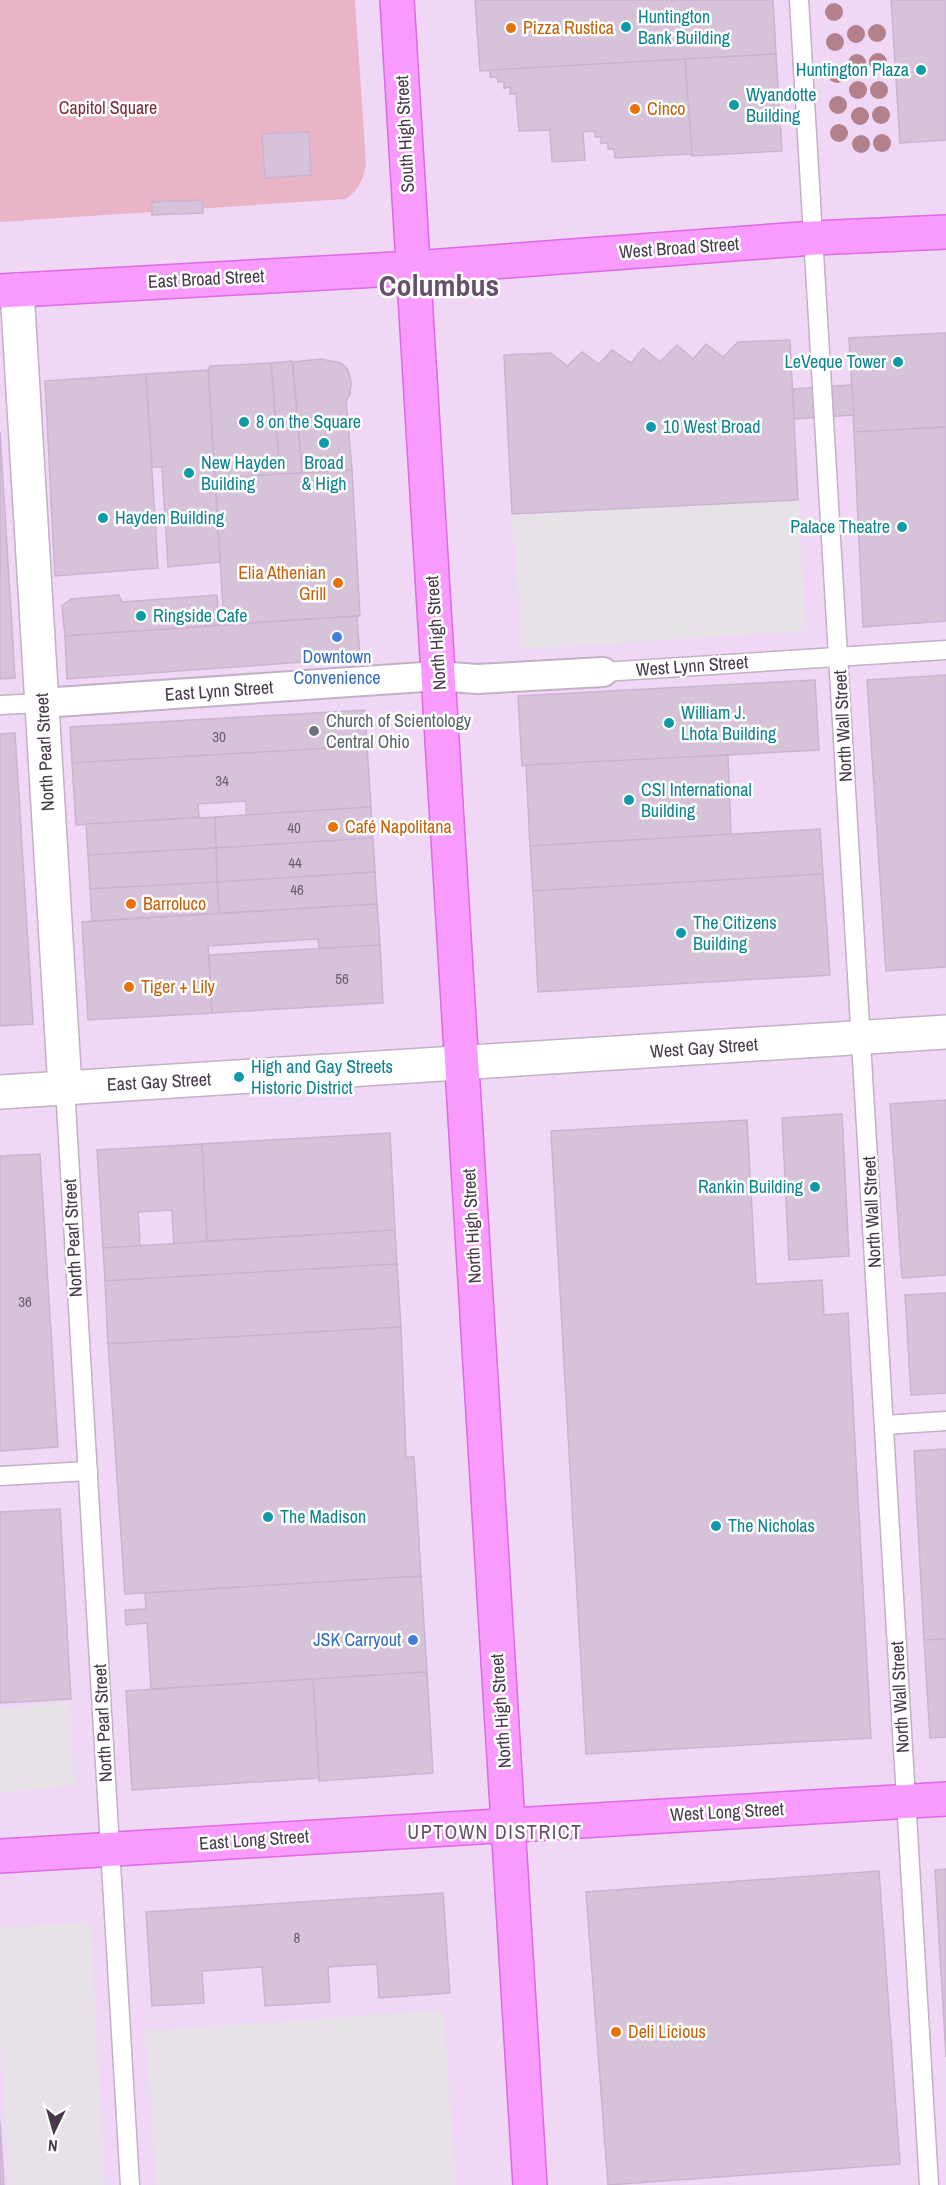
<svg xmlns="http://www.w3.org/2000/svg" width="946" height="2185" font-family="'Archivo Narrow',sans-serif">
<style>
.commercial{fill:#f0d7f6}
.green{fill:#e9b4c5}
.parking{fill:#e6e2e7}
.building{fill:#d6c3da;stroke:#cdb3d2;stroke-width:1.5}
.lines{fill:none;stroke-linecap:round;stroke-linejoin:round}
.service-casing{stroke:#c2b0c4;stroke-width:21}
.pedestrian-casing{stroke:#c2b0c4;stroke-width:32}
.minor-casing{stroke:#c2b0c4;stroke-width:36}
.tertiary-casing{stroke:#c2b0c4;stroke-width:36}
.primary-casing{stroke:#dc6ae4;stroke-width:36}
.service{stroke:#fff;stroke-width:18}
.pedestrian{stroke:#fff;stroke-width:28}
.minor{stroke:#fff;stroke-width:33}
.tertiary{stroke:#fff;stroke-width:33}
.primary{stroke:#f99bfe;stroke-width:33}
.tree{fill:#b2818c}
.culture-dot{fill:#0f9aa8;stroke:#fff;stroke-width:2}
.food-dot{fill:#e8710a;stroke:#fff;stroke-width:2}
.shop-dot{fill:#3f7fe0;stroke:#fff;stroke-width:2}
.worship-dot{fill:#6b7280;stroke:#fff;stroke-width:2}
.labels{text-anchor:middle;stroke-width:5;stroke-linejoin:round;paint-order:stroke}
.number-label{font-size:15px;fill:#6b5b6e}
.culture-label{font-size:18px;fill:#0d838f;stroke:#fff;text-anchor:start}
.food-label{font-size:18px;fill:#c56008;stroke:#fff;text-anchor:start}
.park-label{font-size:18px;fill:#7c2b36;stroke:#fff}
.street-label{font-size:18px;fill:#47384a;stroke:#fff}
.shop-label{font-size:18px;fill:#366cbe;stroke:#fff}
.worship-label{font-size:18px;fill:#5b616d;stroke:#fff;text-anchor:start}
.neighbourhood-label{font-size:20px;letter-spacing:1.5px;fill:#68506d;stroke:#fff}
.town-label{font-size:30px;font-weight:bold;fill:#68506d;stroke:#fff}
</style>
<rect width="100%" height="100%" fill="#f5ebf5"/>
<rect class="commercial" x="0" y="0" width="946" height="2185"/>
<path class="green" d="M0,0h355l11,163c-2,16 -7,26 -20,36l-346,23z"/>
<g class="parking">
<polygon points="798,500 806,631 522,649 512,514"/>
<polygon points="69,1703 75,1786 0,1792 0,1708"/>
<polygon points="90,1922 105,2185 9,2185 0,2034 0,1927"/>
<polygon points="443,2010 456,2185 157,2185 145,2031"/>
</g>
<g class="building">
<polygon points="475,0 773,0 776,54 480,71"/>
<polygon points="891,0 946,0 946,140 900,143"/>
<polygon points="776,54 782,151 691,156 685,59"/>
<polygon points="685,59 692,154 615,158 614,149 608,149 608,143 601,143 601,137 595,137 595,131 583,132 585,160 552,162 550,130 519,131 516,94 510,94 510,87 504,88 504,82 498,82 497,77 490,77 490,70"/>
<polygon points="309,132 311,175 265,178 262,134"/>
<polygon points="202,200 203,213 152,215 152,202"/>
<polygon points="946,333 946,427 854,432 849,338"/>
<polygon points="790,340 798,500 512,514 504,355 551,353 567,366 582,352 599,364 612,350 631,363 643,348 660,362 677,345 693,359 706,344 723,357 738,342"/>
<polygon points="321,359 341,363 348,370 351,382 350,395 346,401 352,470 302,473 293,362"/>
<polygon points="292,361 302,473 280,474 271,363"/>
<polygon points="271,363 280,474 215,478 208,370 210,366"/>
<polygon points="208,370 220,562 168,567 162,467 152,467 146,374"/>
<polygon points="146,374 158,568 55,576 45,381"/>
<polygon points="852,385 854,415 794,419 793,389"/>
<polygon points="946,427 946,621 863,627 854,432"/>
<polygon points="0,432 15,678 0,679"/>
<polygon points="352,470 360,616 224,624 215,478"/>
<polygon points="119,595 122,602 217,595 219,625 65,636 62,606 71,599"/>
<polygon points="357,616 360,658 67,679 65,636"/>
<polygon points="946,675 946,967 886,971 867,680"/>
<polygon points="815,680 819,750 522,766 518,696"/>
<polygon points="365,710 367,746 72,763 70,727"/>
<polygon points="15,733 33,1024 0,1026 0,734"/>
<polygon points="367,746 371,807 246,815 246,801 198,804 199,817 76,825 72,763"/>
<polygon points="728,755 731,834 530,846 526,765"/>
<polygon points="371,807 373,838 216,848 215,817"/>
<polygon points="215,817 216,848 88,855 86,824"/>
<polygon points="820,829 823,874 533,891 530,846"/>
<polygon points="373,838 375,872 217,882 216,848"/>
<polygon points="216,848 217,882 90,889 88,855"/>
<polygon points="375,872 377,904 219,913 217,882"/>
<polygon points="823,874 830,975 538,992 533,891"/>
<polygon points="217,882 219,913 92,921 90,889"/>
<polygon points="377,904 380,945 319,949 318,939 208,946 212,1013 88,1020 82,922"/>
<polygon points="380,945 383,1003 212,1013 209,955"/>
<polygon points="946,1100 946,1275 902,1278 890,1104"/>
<polygon points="842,1114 849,1256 789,1260 782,1118"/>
<polygon points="747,1120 756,1284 822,1280 824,1315 848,1313 871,1738 586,1754 551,1131"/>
<polygon points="390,1133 395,1230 207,1241 202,1144"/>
<polygon points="202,1144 207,1241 174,1244 172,1210 138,1212 140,1246 103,1248 97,1150"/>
<polygon points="40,1154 58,1447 0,1451 0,1156"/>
<polygon points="395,1230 397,1264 105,1281 103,1248"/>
<polygon points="397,1264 401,1327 108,1344 105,1281"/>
<polygon points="946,1293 946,1393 911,1395 905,1295"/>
<polygon points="401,1327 406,1457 414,1457 421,1576 125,1594 108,1344"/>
<polygon points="946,1449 946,1639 924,1640 914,1451"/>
<polygon points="60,1509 71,1699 0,1703 0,1512"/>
<polygon points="421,1576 427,1672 151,1689 147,1623 126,1625 125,1610 146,1609 145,1593"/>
<polygon points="946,1639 946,1737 930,1738 924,1640"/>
<polygon points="427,1672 433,1773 319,1781 313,1679"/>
<polygon points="313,1679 319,1778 132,1790 126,1691"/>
<polygon points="946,1869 946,2057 935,1870"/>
<polygon points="879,1871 900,2164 608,2185 586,1892"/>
<polygon points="443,1893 450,1993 379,1998 377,1964 328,1967 330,2002 265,2006 262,1967 202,1971 204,2003 152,2006 146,1912"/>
<polygon points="0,2121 4,2185 0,2185"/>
</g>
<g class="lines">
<defs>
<g id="service">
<polyline points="799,0 929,2185"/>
<polyline points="603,672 946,650"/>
<polyline points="0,705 42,703"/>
<polyline points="65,1088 130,2185"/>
<polyline points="884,1425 946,1421"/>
<polyline points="0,1476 88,1471"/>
</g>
<polyline id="pedestrian" points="42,703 438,676 477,679 603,672"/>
<polyline id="minor" points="17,290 65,1088"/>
<polyline id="tertiary" points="0,1092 946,1032"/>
<g id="primary">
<polyline points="397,0 530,2185"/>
<polyline points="0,291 413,268 814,238 946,232"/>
<polyline points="0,1856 946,1799"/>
</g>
</defs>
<use href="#service" class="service-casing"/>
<use href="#pedestrian" class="pedestrian-casing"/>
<use href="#minor" class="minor-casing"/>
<use href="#tertiary" class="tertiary-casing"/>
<use href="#primary" class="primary-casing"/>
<use href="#service" class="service"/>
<use href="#pedestrian" class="pedestrian"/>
<use href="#minor" class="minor"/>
<use href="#tertiary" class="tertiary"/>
<use href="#primary" class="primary"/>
</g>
<g class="tree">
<circle cx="834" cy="12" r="9"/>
<circle cx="877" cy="33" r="9"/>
<circle cx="856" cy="34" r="9"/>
<circle cx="835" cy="42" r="9"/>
<circle cx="878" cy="62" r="9"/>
<circle cx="857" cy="63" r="9"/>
<circle cx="837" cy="74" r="9"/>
<circle cx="858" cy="90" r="9"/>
<circle cx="879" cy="90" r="9"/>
<circle cx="838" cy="105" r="9"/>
<circle cx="881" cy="115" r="9"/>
<circle cx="860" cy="116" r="9"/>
<circle cx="839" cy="133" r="9"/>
<circle cx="882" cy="143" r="9"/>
<circle cx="861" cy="144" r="9"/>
</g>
<g class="culture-dot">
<circle cx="626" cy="27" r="6"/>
<circle cx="921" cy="70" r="6"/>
<circle cx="734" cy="105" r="6"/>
<circle cx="898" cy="362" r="6"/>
<circle cx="244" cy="422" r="6"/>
<circle cx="651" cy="427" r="6"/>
<circle cx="324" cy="443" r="6"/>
<circle cx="189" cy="473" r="6"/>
<circle cx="103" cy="518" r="6"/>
<circle cx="902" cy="527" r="6"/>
<circle cx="141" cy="616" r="6"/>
<circle cx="669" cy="723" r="6"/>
<circle cx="629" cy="800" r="6"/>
<circle cx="681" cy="933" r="6"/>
<circle cx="239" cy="1077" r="6"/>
<circle cx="815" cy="1187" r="6"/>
<circle cx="268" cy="1517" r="6"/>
<circle cx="716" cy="1526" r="6"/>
</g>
<g class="food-dot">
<circle cx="511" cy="28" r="6"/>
<circle cx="635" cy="109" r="6"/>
<circle cx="338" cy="583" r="6"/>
<circle cx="333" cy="827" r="6"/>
<circle cx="131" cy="904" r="6"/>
<circle cx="129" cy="987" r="6"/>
<circle cx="616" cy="2032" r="6"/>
</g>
<g class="shop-dot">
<circle cx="337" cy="637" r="6"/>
<circle cx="413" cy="1640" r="6"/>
</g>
<circle class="worship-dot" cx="314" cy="731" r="6"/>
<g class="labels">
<g class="number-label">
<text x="219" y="742">30</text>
<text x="222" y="786">34</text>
<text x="294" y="833">40</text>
<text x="295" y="868">44</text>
<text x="297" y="895">46</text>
<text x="342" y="984">56</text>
<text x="25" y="1307">36</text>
<text x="297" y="1943">8</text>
</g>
<g class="culture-label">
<text x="638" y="23">Huntington<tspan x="638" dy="21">Bank Building</tspan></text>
<text x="909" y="76" text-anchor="end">Huntington Plaza</text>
<text x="746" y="101">Wyandotte<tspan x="746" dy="21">Building</tspan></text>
<text x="886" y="368" text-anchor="end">LeVeque Tower</text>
<text x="256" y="428">8 on the Square</text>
<text x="663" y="433">10 West Broad</text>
<text x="201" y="469">New Hayden<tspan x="201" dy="21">Building</tspan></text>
<text x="324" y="469" text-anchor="middle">Broad<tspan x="324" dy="21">&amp; High</tspan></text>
<text x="115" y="524">Hayden Building</text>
<text x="890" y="533" text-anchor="end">Palace Theatre</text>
<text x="153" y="622">Ringside Cafe</text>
<text x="681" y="719">William J.<tspan x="681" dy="21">Lhota Building</tspan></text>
<text x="641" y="796">CSI International<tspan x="641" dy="21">Building</tspan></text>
<text x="693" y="929">The Citizens<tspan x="693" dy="21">Building</tspan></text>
<text x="251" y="1073">High and Gay Streets<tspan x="251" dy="21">Historic District</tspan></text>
<text x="803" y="1193" text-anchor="end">Rankin Building</text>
<text x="280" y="1523">The Madison</text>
<text x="728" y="1532">The Nicholas</text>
</g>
<g class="food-label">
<text x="523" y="34">Pizza Rustica</text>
<text x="647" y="115">Cinco</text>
<text x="326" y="579" text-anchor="end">Elia Athenian<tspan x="326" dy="21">Grill</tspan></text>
<text x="345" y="833">Café Napolitana</text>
<text x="143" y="910">Barroluco</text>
<text x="141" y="993">Tiger + Lily</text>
<text x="628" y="2038">Deli Licious</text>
</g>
<g class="park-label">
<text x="108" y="114">Capitol Square</text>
</g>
<g class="street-label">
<text transform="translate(405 134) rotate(-93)" y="6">South High Street</text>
<text transform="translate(679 248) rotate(-4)" y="6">West Broad Street</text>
<text transform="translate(206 279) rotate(-3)" y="6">East Broad Street</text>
<text transform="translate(436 633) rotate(-94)" y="6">North High Street</text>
<text transform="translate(692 666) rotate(-4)" y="6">West Lynn Street</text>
<text transform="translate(219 691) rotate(-4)" y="6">East Lynn Street</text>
<text transform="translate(843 726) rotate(-93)" y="6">North Wall Street</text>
<text transform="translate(45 752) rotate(-93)" y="6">North Pearl Street</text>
<text transform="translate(704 1048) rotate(-4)" y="6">West Gay Street</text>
<text transform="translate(159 1082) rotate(-3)" y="6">East Gay Street</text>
<text transform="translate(872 1212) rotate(-93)" y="6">North Wall Street</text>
<text transform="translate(472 1226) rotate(-93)" y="6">North High Street</text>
<text transform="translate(73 1238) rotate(-93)" y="6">North Pearl Street</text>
<text transform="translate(900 1697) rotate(-93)" y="6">North Wall Street</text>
<text transform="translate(501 1711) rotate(-94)" y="6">North High Street</text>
<text transform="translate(103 1723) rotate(-93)" y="6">North Pearl Street</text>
<text transform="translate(727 1812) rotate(-3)" y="6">West Long Street</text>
<text transform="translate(254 1840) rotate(-4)" y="6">East Long Street</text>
</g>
<g class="shop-label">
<text x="337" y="663">Downtown<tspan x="337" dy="21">Convenience</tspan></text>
<text x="401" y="1646" text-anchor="end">JSK Carryout</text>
</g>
<g class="worship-label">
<text x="326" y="727">Church of Scientology<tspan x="326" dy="21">Central Ohio</tspan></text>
</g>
<g class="neighbourhood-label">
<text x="495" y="1839">UPTOWN DISTRICT</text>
</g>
<g class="town-label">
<text x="439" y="296">Columbus</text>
</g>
</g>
<g transform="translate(54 2131) rotate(185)" stroke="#ffffff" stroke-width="4.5" paint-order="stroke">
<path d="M0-4.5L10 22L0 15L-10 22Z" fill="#47384a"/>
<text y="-9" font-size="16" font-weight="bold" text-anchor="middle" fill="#47384a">N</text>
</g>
</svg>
